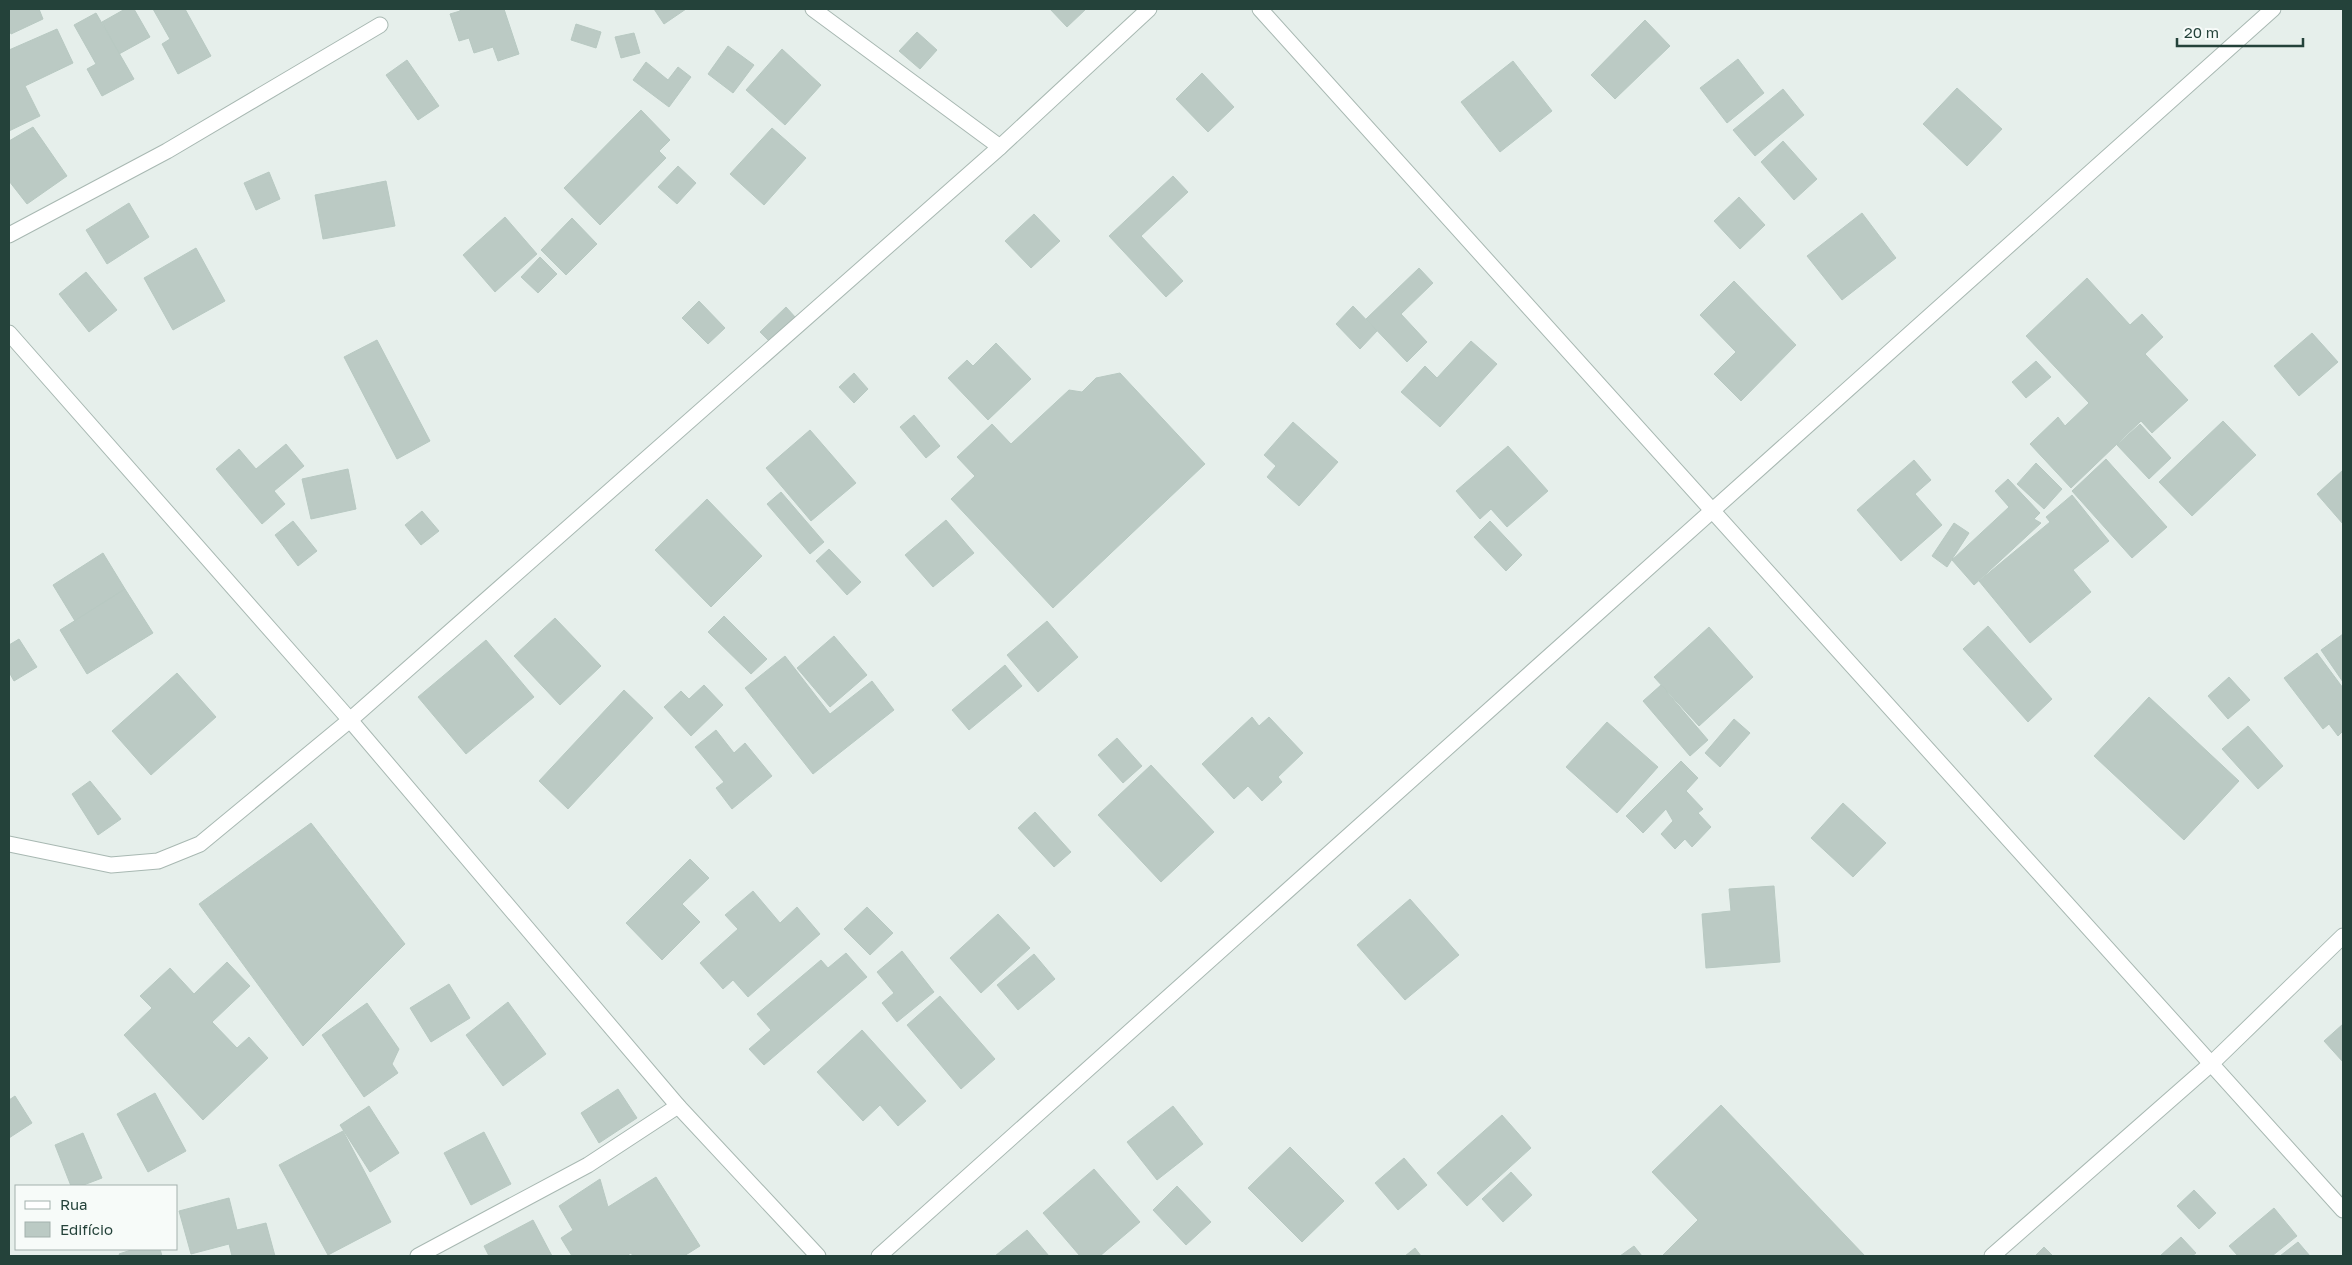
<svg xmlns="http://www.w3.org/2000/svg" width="2352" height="1265" font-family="'Golos Text',sans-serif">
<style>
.building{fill:#bbcac4;stroke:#b8c9c2}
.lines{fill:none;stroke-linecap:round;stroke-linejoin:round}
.street-casing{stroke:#a8b8b2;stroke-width:17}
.street{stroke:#fff;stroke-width:15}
</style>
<rect width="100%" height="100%" fill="#e6efeb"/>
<g class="building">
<polygon points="9,9 39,9 43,19 11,34 9,29"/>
<polygon points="125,9 134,9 150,37 119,54 102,22"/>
<polygon points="153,9 185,9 211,56 178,74 162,44 170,39"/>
<polygon points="460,9 504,9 519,54 498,61 493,47 474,53 469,38 459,41 450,14 460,11"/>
<polygon points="654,9 686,9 664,24"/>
<polygon points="1050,9 1086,9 1067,27"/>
<polygon points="96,13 134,79 102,96 87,69 96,64 74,25"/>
<polygon points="1645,20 1670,46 1615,99 1591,75"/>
<polygon points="576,24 601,32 596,48 571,40"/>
<polygon points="57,29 73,63 25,86 40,116 9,131 9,50"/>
<polygon points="917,32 937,50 920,69 899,51"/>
<polygon points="634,33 640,53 621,58 615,37"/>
<polygon points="728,46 754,65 733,93 708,74"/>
<polygon points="782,49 821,85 785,125 746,90"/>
<polygon points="1738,59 1764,93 1727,123 1700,88"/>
<polygon points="407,60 439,106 418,120 386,75"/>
<polygon points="1513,61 1552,111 1500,152 1461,102"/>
<polygon points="646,62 668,80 678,67 691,77 669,107 633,80"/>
<polygon points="1202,73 1234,107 1208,132 1176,99"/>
<polygon points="1957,88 2002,129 1967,166 1923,124"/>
<polygon points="1783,89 1804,115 1755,156 1733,130"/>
<polygon points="641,110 670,140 659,151 666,158 600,225 564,188"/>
<polygon points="33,127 67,176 27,204 9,181 9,141"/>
<polygon points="772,128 806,158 764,205 730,174"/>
<polygon points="1783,141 1817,179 1794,200 1761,162"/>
<polygon points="678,166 696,183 677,204 658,187"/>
<polygon points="269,172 280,199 256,210 244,183"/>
<polygon points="1173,176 1188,192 1141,236 1183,281 1166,297 1109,236"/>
<polygon points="386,181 395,226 323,239 315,195"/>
<polygon points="1739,197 1765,225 1740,249 1714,221"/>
<polygon points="129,203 149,237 107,264 86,230"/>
<polygon points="1862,213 1896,258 1842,300 1807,256"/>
<polygon points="1034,214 1060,241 1031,268 1005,241"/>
<polygon points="505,217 537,254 495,292 463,255"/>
<polygon points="572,218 597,244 566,275 541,250"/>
<polygon points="196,248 225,301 173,330 144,278"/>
<polygon points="540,257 557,274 538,293 521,277"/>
<polygon points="1419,268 1433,283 1401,314 1427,342 1407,362 1366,319"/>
<polygon points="86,272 117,310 89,332 59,294"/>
<polygon points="2087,278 2130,325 2142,314 2163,337 2145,354 2188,400 2152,433 2141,421 2071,488 2030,444 2058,417 2065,426 2089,403 2026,336"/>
<polygon points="1734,281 1796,345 1741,401 1714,374 1736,352 1700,315"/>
<polygon points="699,301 725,328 708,344 682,318"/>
<polygon points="1353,306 1377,331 1360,349 1336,324"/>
<polygon points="786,307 796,318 771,343 760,332"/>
<polygon points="2312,333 2338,362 2299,396 2274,366"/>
<polygon points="377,340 430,441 397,459 344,357"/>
<polygon points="1471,341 1497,364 1440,427 1401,392 1425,366 1437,378"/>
<polygon points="996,343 1031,379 988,420 948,378 967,360 973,366"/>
<polygon points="2036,361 2051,377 2026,398 2012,382"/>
<polygon points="854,373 868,389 854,403 839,387"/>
<polygon points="1120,373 1205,464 1053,608 951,499 975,476 957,457 992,424 1011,444 1069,390 1082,392 1096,378"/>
<polygon points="914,415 940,446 926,458 900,427"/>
<polygon points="2223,421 2256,455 2192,516 2159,482"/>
<polygon points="1293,422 1338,462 1299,506 1267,477 1276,466 1264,455"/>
<polygon points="2140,424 2171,458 2149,479 2117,445"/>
<polygon points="810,430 856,483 811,521 766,468"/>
<polygon points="286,444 304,466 274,491 285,504 262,524 216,469 239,449 256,469"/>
<polygon points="1508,446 1548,491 1507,527 1491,509 1480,519 1456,491"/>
<polygon points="2106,459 2167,527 2132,558 2072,491"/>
<polygon points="1914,460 1931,480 1915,494 1942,525 1901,561 1857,510"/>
<polygon points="2036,463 2062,489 2044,509 2017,484"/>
<polygon points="348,469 356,509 311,519 302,479"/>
<polygon points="2343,470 2343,524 2317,494"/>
<polygon points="2008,479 2040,513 2034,519 2041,523 1974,585 1952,560 2009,507 1995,491"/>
<polygon points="781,492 824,542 810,554 767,504"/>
<polygon points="2072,495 2109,541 2073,570 2091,592 2030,643 1979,581 2050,522 2046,517"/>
<polygon points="707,499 762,556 711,607 655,550"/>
<polygon points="422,511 439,531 421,545 405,525"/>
<polygon points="946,520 974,553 933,587 905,555"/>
<polygon points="293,521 317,551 298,566 275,535"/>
<polygon points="1490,521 1522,555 1506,571 1474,537"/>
<polygon points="1954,523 1969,533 1947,567 1932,556"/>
<polygon points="829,549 861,582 847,595 816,561"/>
<polygon points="103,553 125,589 75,621 53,585"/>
<polygon points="125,589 153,633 87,674 60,630"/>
<polygon points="724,616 767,659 751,674 708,632"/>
<polygon points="555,618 601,666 560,705 514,656"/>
<polygon points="1047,621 1078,657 1038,692 1007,655"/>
<polygon points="1988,626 2052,699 2028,722 1963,649"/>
<polygon points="1709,627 1753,677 1699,726 1654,677"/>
<polygon points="2343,634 2343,682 2321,650"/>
<polygon points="834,636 867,675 830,707 797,668"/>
<polygon points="19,639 37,667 14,681 9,672 9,645"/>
<polygon points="486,640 534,697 466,754 418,697"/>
<polygon points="2317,653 2343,688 2343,731 2338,736 2329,724 2323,729 2284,678"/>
<polygon points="785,656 830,714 872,681 894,710 813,774 745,688"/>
<polygon points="1005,665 1022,686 969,730 952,710"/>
<polygon points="177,673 216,717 151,775 112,731"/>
<polygon points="2229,677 2250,700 2228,719 2208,696"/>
<polygon points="704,685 723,705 691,736 664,707 681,691 689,699"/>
<polygon points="1661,685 1708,740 1690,756 1643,701"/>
<polygon points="624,690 653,718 568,809 539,781"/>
<polygon points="2149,697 2239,781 2184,840 2094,756"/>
<polygon points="1252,717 1259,726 1269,717 1303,753 1278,777 1282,782 1262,801 1248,786 1234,799 1202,764"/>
<polygon points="1734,719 1750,733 1720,767 1705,753"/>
<polygon points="1607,722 1658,767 1617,813 1566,767"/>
<polygon points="2248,726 2283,766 2258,789 2222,749"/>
<polygon points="716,730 734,753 745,743 772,776 732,809 716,788 724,782 695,747"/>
<polygon points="1117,738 1142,766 1123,783 1098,755"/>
<polygon points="1681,761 1698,778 1686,791 1703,809 1698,813 1711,827 1692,847 1685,839 1675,849 1661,834 1673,821 1666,809 1643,833 1626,816"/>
<polygon points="1151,765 1214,832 1161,882 1098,815"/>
<polygon points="90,781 121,819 98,835 72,794"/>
<polygon points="1843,803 1886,843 1853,877 1811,838"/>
<polygon points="1035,812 1071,852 1054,867 1018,828"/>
<polygon points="311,823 405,944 303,1046 199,904"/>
<polygon points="690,859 709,878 682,904 700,922 662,960 626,923"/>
<polygon points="1774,886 1780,962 1706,968 1702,914 1731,911 1729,889"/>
<polygon points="753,891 780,923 797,907 820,934 748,997 733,980 723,989 700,963 738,929 725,915"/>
<polygon points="1410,899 1459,955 1405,1000 1357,945"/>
<polygon points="867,907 893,933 870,955 844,929"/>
<polygon points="998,914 1030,948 981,993 950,958"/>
<polygon points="902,951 934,992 897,1022 882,1003 894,993 877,972"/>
<polygon points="846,953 867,977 764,1065 749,1049 771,1030 757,1014 821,960 828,968"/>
<polygon points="1034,954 1055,979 1018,1010 997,985"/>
<polygon points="227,962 250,986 212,1022 237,1048 249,1037 268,1058 203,1120 124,1035 152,1008 140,996 170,968 194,994"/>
<polygon points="449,984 470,1018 431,1042 410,1008"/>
<polygon points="940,996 995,1059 961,1089 907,1025"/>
<polygon points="508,1002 546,1054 503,1086 466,1035"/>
<polygon points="367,1003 399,1049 392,1064 398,1073 364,1097 322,1035"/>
<polygon points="2343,1024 2343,1062 2324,1041"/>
<polygon points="862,1030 926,1101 898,1126 880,1105 863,1121 817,1072"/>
<polygon points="618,1089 637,1118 599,1143 581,1113"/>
<polygon points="155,1093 186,1151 148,1172 117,1114"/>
<polygon points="15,1096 32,1123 9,1138 9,1100"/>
<polygon points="1721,1105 1865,1256 1662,1256 1698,1220 1652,1172"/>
<polygon points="369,1106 399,1153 370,1172 340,1125"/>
<polygon points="1173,1106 1203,1144 1157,1180 1127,1142"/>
<polygon points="1502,1115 1531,1148 1467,1206 1437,1173"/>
<polygon points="343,1131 391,1222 328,1255 279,1165"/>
<polygon points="484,1132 511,1184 471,1205 444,1153"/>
<polygon points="83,1133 102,1178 81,1186 71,1186 55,1145"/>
<polygon points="1290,1147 1344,1201 1302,1242 1248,1188"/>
<polygon points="1404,1158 1427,1185 1398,1210 1375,1183"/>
<polygon points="1094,1169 1140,1222 1100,1256 1080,1256 1043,1213"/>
<polygon points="1511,1172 1532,1195 1503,1222 1482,1199"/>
<polygon points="656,1177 700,1246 684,1256 633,1256 631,1253 626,1256 572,1256 561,1238 573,1230 559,1206 600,1179 608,1207"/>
<polygon points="1177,1186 1211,1222 1186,1245 1153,1210"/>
<polygon points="2194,1190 2216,1213 2199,1229 2177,1206"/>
<polygon points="229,1198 237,1230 266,1223 275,1256 232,1256 229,1244 191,1254 179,1211"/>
<polygon points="2274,1208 2297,1236 2272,1256 2238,1256 2229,1246"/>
<polygon points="533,1220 552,1256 489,1256 484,1246"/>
<polygon points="1027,1230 1049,1256 995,1256"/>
<polygon points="2181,1237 2196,1253 2192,1256 2160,1256"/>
<polygon points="2298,1242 2310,1256 2280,1256"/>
<polygon points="1634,1246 1642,1256 1620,1256"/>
<polygon points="2044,1247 2053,1256 2035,1256"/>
<polygon points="1415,1248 1421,1256 1405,1256"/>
<polygon points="134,1249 160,1249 162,1256 120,1256 119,1254"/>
</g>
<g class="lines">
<defs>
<g id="street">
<polyline points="813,9 1000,147"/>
<polyline points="1260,9 2343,1210"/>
<polyline points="9,235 167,151 380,25"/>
<polyline points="9,333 350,720 200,844 158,861 111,865 9,844"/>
<polyline points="418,1256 588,1165 678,1106"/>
<polyline points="818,1256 678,1106 350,720 1000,147 1149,9"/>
<polyline points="879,1256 2273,9"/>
<polyline points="1992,1256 2212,1063 2343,936"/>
</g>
</defs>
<use href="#street" class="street-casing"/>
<use href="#street" class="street"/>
</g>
<rect width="2352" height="1265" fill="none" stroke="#24423a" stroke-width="20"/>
<rect x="15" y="1185" width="162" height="65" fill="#f7fbf9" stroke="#a3b1ad"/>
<rect x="25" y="1201" width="25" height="8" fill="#ffffff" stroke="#a3b1ad"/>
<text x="60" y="1210" font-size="15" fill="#24423a">Rua</text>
<rect x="25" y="1222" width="25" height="15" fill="#bbcac4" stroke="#a3b1ad"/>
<text x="60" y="1235" font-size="15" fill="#24423a">Edifício</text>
<path d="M2177 38v8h126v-8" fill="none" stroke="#24423a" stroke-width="2.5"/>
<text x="2184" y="38" font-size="15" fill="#24423a" stroke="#f7fbf9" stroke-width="4" paint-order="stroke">20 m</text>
</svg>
